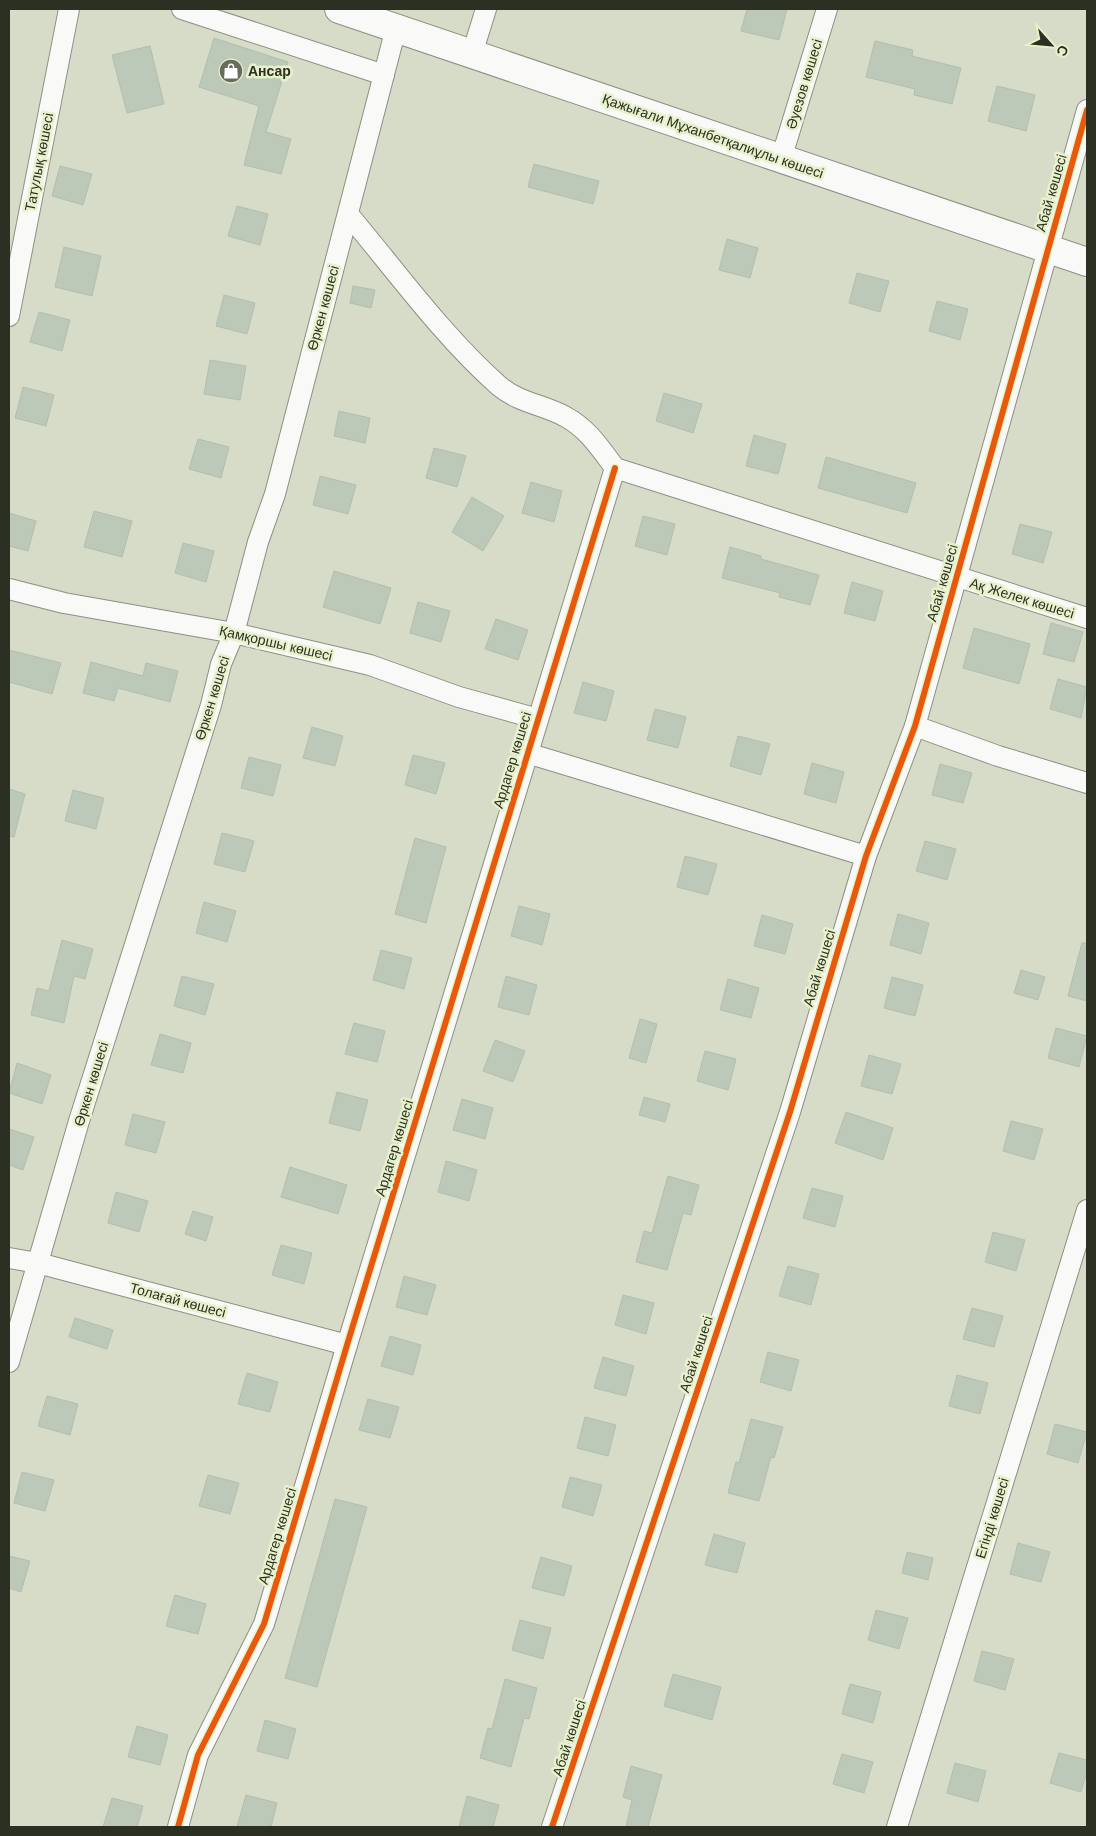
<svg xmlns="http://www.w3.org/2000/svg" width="1096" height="1836" viewBox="0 0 1096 1836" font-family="Helvetica,sans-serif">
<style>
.building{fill:#bcc8b8;stroke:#b4bdaf}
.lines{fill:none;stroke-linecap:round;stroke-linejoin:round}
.street-casing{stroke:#8c9081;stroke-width:22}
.secondary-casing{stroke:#8c9081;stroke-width:30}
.street{stroke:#f9faf7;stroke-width:20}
.secondary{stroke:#f9faf7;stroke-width:28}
.cycleway-casing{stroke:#e7f2cd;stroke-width:9}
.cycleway{stroke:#e8590c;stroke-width:6}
.labels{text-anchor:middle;stroke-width:5;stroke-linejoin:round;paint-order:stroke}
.poi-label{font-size:14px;font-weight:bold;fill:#2c3022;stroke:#e7f2cd;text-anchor:start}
.street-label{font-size:14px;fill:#2c3022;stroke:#e7f2cd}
</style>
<rect width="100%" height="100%" fill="#d6dcc8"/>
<g class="building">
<path d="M747,9H787L779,40L741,31Z"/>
<path d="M214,38L288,62L266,132L291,139L281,174L244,165L259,106L199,87Z"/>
<path d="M875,41L913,50L912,56L961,68L952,104L914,95L915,89L866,77Z"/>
<path d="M150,46L164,104L127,113L112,55Z"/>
<path d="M997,86L1035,95L1026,131L988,121Z"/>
<path d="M534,164L599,181L593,204L528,187Z"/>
<path d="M60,166L92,174L83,205L52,196Z"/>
<path d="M237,206L268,214L260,245L228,236Z"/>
<path d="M727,239L758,248L750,278L719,270Z"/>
<path d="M64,247L101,256L92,296L55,287Z"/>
<path d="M857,273L889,281L880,312L849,303Z"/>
<path d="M353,286L375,290L371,308L350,303Z"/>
<path d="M224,295L255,303L247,334L216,326Z"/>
<path d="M937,301L968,309L960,340L929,331Z"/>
<path d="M39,312L70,320L62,351L30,342Z"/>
<path d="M210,360L246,366L240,400L204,394Z"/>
<path d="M23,387L54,395L46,426L15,418Z"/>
<path d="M664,393L702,404L693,433L656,421Z"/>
<path d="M339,411L370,418L365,443L334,436Z"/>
<path d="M754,435L786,444L778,474L746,466Z"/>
<path d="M198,439L229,447L221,478L189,469Z"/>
<path d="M434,448L466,456L457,487L426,478Z"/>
<path d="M826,457L916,483L907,513L818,488Z"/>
<path d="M320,476L356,485L348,514L313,505Z"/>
<path d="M531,482L562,491L554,522L522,513Z"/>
<path d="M472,497L504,516L483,551L452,532Z"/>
<path d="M94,511L132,521L122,557L84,547Z"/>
<path d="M9,513L36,521L28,551L9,546Z"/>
<path d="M643,516L675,524L667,555L635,546Z"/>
<path d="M1020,524L1052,532L1043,563L1012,554Z"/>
<path d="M183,543L214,551L206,582L175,573Z"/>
<path d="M730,547L761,556V559L819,575L810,605L779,597L780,593L722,578Z"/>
<path d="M334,571L391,588L380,624L323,607Z"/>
<path d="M852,582L883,591L875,621L844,613Z"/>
<path d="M418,602L450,611L441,642L410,633Z"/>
<path d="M496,619L528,630L518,660L485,649Z"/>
<path d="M1051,623L1083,632L1074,662L1043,654Z"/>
<path d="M974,628L1030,644L1019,684L963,668Z"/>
<path d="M9,650L61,663L52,694L9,682Z"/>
<path d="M91,662L143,676L146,663L178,671L170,702L118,688L114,701L83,693Z"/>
<path d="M1058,679L1087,687L1081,718L1050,709Z"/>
<path d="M583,682L614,691L606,721L574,713Z"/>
<path d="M655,709L686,717L678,748L647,740Z"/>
<path d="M312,727L343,736L335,766L303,758Z"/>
<path d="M738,736L770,744L761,775L730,766Z"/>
<path d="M413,755L445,763L436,794L405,785Z"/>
<path d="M249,757L281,765L273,796L241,788Z"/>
<path d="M812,763L844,772L836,803L804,794Z"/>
<path d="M940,764L972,773L963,803L932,795Z"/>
<path d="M9,789L25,794L14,837L9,836Z"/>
<path d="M73,790L104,798L96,829L65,821Z"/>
<path d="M222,833L254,841L245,872L214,864Z"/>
<path d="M415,838L446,847L426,923L395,914Z"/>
<path d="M925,841L956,849L947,880L916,871Z"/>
<path d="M685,856L717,864L708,895L677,887Z"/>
<path d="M204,902L236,911L227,942L196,933Z"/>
<path d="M519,906L550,914L542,945L511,936Z"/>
<path d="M898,914L929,923L921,954L890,945Z"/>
<path d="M762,915L793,924L785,954L754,946Z"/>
<path d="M62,940L93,949L85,979L74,976L64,1023L31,1015L37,988L49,991Z"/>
<path d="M1082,943H1087V1001L1068,996Z"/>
<path d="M381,950L412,958L404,989L373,980Z"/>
<path d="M1021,970L1045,977L1038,1000L1014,993Z"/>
<path d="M182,976L214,984L205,1015L174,1006Z"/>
<path d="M506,976L537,985L529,1015L498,1007Z"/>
<path d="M892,977L923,985L915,1016L884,1008Z"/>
<path d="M728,979L759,988L751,1018L720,1010Z"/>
<path d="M640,1019L657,1024L646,1063L629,1058Z"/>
<path d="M354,1023L385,1031L377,1062L345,1054Z"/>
<path d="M1056,1028L1087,1036L1079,1067L1048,1058Z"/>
<path d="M160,1034L191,1043L183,1073L151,1065Z"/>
<path d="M495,1040L525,1051L513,1082L483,1071Z"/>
<path d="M705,1051L736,1059L728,1090L697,1081Z"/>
<path d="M869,1055L901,1064L892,1094L861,1086Z"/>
<path d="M17,1063L51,1075L42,1104L9,1093Z"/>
<path d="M337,1092L368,1100L360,1131L329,1123Z"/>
<path d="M644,1097L670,1104L665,1122L639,1115Z"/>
<path d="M462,1099L493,1108L485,1139L453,1130Z"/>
<path d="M846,1112L893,1128L883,1160L835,1143Z"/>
<path d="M133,1114L165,1122L156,1153L125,1145Z"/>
<path d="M1011,1121L1043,1129L1034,1160L1003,1151Z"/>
<path d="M9,1129L34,1137L23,1170L9,1165Z"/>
<path d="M446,1161L477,1170L469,1201L438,1192Z"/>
<path d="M290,1167L347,1185L338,1214L281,1197Z"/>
<path d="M668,1176L699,1185L691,1215L683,1213L667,1270L636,1262L644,1231L652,1233Z"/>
<path d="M812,1188L843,1196L835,1227L803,1218Z"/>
<path d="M116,1192L148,1201L139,1232L108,1223Z"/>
<path d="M193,1211L213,1217L206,1241L185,1234Z"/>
<path d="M993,1232L1025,1240L1016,1271L985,1262Z"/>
<path d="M281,1245L312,1253L304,1284L272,1275Z"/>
<path d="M788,1266L819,1274L811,1305L779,1296Z"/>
<path d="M404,1276L436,1285L427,1315L396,1307Z"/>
<path d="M623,1295L654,1303L646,1334L615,1325Z"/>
<path d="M972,1308L1003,1316L994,1347L963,1339Z"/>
<path d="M75,1318L113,1330L107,1349L69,1337Z"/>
<path d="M390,1336L421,1345L413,1375L381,1366Z"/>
<path d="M768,1352L799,1360L791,1391L760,1382Z"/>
<path d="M603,1357L634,1366L626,1396L594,1388Z"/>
<path d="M247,1373L278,1382L270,1412L238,1404Z"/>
<path d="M957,1375L988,1383L980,1414L949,1406Z"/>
<path d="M47,1396L78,1404L70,1435L38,1426Z"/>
<path d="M368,1399L399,1407L390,1438L359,1430Z"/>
<path d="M585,1417L616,1425L608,1456L577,1448Z"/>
<path d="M751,1419L783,1427L774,1458L771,1457L759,1501L728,1493L736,1462L739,1463Z"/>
<path d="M1055,1424L1087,1432L1078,1463L1047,1454Z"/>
<path d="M22,1472L54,1480L45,1511L14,1503Z"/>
<path d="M208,1475L239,1483L230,1514L199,1506Z"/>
<path d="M570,1477L602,1485L593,1516L562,1507Z"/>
<path d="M335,1499L367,1507L317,1687L285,1678Z"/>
<path d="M714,1534L745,1543L737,1573L705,1565Z"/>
<path d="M1018,1543L1050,1552L1041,1582L1010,1574Z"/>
<path d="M907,1552L933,1558L928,1580L902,1573Z"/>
<path d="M9,1556L30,1561L21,1592L9,1588Z"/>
<path d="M541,1557L572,1566L564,1596L532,1588Z"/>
<path d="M175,1595L206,1604L198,1634L166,1626Z"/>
<path d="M876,1610L908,1618L899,1649L868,1640Z"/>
<path d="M520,1620L551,1628L543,1659L512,1650Z"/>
<path d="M982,1651L1014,1659L1005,1690L974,1681Z"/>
<path d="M673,1674L721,1687L712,1720L664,1706Z"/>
<path d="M505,1679L537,1688L529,1719L524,1718L511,1767L480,1758L488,1728L492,1729Z"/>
<path d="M850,1684L881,1692L873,1723L842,1714Z"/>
<path d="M265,1720L296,1729L288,1759L257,1751Z"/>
<path d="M137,1726L168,1735L160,1765L128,1757Z"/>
<path d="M1059,1753L1087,1760V1771L1081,1792L1050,1783Z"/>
<path d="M842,1754L873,1762L864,1793L833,1784Z"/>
<path d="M955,1763L986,1771L978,1802L947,1793Z"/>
<path d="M631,1766L662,1775L648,1827H626L632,1800L623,1797Z"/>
<path d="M246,1795L277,1803L271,1827H237Z"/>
<path d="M467,1796L499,1805L493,1827H459Z"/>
<path d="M112,1798L143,1806L137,1827H103Z"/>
</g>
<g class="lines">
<g class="street-casing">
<g id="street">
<path d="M182,9L384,75"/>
<path d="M472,54L486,9"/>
<path d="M781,159L827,9"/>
<path d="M348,214C396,271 442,335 498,385C520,404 543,404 566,417C588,429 600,448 615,468L1087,618"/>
<path d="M9,316L69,9"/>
<path d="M9,589L64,603L234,633L370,665L459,697L538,719"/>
<path d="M915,726L998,756L1087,783"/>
<path d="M527,753L866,856"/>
<path d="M9,1258L38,1263L347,1345"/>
<path d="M9,1362L79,1121L211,705L221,664L234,633L258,542L275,494L396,28"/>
<path d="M178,1827L198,1755L264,1624L347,1345L615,468"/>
<path d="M552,1827L790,1112L866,856L915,726L1087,110"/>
<path d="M897,1827L1087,1210"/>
</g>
</g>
<g class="secondary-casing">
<path id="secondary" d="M339,9L1087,262"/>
</g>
<use href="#street" class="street"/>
<use href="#secondary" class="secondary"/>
<g class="cycleway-casing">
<g id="cycleway">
<path d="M178,1827L198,1755L264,1624L347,1345L615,468"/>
<path d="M552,1827L790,1112L866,856L915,726L1087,110"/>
</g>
</g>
<use href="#cycleway" class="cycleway"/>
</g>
<defs>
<g id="shop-disc" transform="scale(1.25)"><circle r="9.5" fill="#686c5c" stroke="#e7f2cd"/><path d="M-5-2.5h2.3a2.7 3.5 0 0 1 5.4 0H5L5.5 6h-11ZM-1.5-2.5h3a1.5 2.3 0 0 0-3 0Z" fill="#fff"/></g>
</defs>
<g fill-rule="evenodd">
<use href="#shop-disc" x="231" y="71"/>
</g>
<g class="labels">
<g class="poi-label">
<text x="248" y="76">Ансар</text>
</g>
<g class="street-label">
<text transform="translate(804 84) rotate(-73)" y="5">Әуезов көшесі</text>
<text transform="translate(713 136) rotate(19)" y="5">Қажығали Мұханбетқалиұлы көшесі</text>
<text transform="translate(39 162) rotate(-79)" y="5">Татулық көшесі</text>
<text transform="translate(1051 193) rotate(-74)" y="5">Абай көшесі</text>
<text transform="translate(323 308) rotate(-75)" y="5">Өркен көшесі</text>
<text transform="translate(942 583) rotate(-74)" y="5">Абай көшесі</text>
<text transform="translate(1022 598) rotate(17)" y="5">Ақ Желек көшесі</text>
<text transform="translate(276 643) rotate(13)" y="5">Қамқоршы көшесі</text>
<text transform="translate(212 698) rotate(-73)" y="5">Өркен көшесі</text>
<text transform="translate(512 760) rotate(-73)" y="5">Ардагер көшесі</text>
<text transform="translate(819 968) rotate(-73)" y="5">Абай көшесі</text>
<text transform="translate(91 1084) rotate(-73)" y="5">Өркен көшесі</text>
<text transform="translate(394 1148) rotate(-73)" y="5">Ардагер көшесі</text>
<text transform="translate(178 1300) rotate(15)" y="5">Толағай көшесі</text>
<text transform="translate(696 1354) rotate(-72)" y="5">Абай көшесі</text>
<text transform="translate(992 1518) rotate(-73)" y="5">Егінді көшесі</text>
<text transform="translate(277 1536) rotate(-73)" y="5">Ардагер көшесі</text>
<text transform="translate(569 1738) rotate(-72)" y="5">Абай көшесі</text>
</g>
</g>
<rect width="1096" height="1836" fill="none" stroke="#2c3022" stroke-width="20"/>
<g transform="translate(1051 45) rotate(117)" stroke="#e7f2cd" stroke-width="4" paint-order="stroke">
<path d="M0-4L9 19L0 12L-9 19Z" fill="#2c3022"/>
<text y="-8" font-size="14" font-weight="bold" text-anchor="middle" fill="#2c3022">С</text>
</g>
</svg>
